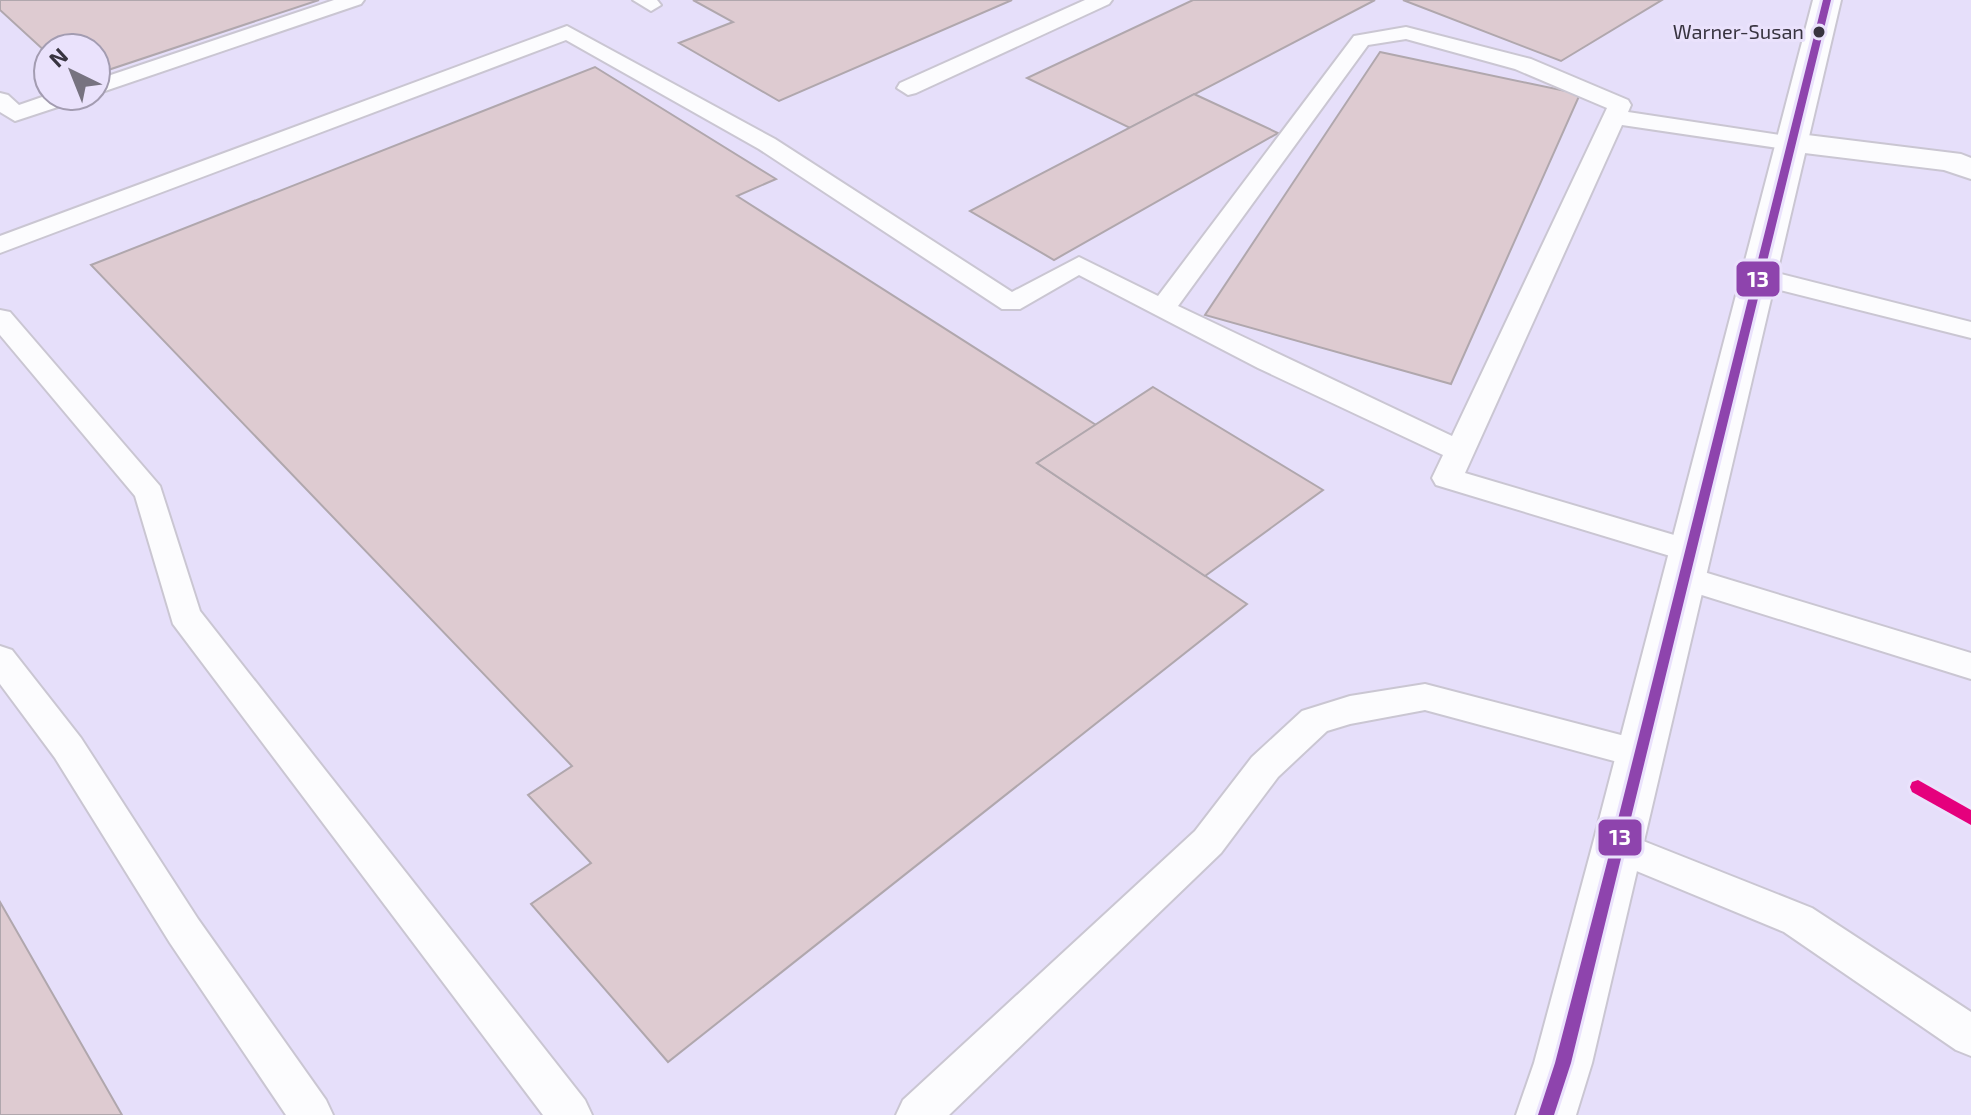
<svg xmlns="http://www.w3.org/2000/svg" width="1971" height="1115" viewBox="0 0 1971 1115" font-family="'Exo 2',sans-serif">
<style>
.built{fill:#e6dffa;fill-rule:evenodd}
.building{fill:#decbd1;stroke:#b0a7ad;stroke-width:2}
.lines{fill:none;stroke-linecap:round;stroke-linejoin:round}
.service-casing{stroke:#cac6d2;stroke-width:4}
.tertiary-casing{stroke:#cac6d2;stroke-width:4}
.primary-casing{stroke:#cac6d2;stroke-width:4}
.service{fill:#fcfcfe;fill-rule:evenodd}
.tertiary{fill:#fcfcfe;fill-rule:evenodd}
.primary{fill:#fcfcfe;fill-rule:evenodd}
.bus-1-casing{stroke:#eae2fc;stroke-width:6}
.bus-1{fill:#8e44ad;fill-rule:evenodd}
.rail-1-casing{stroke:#eae2fc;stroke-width:6}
.rail-1{fill:#e5007d;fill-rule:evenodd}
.bus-dot{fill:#383440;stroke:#eae2fc;stroke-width:3}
.labels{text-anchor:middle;stroke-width:6;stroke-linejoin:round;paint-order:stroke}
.far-bus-label{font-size:20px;fill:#383440;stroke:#eae2fc;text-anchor:end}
.line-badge{stroke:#eae2fc;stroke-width:3}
.badge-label{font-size:22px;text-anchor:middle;font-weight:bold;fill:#fff}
</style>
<rect width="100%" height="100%" fill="#ece8f6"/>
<path class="built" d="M0,0H1971V1115H0ZM48,48H96V96H48Z"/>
<g class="building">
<path d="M0,0H319L96,74V48H48V54L0,10Z"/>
<path d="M693,0H1012L779,101L679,43L733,22Z"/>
<path d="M1193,0H1375L1130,128L1027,78Z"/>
<path d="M1403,0H1662L1561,61Z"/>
<path d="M1380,52L1580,94L1451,384L1205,315Z"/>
<path d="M595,67L776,179L737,196L1096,425L1037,463L1247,604L668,1062L531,904L591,863L528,795L572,766L91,265Z"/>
<path d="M1194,94L1278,133L1054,260L970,211Z"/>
<path d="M1153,387L1323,490L1205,576L1037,463Z"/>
<path d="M0,902L122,1115H0Z"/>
</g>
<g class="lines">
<g class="service-casing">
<g id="service">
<path d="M334,0H364L361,4L96,94V80Z"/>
<path d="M633,0H657L661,5L651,11Z"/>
<path d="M1085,0H1112L1109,4L916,93L908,95L897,88L900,83Z"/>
<path d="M567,26L775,139L1012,292L1079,257L1158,296L1354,36L1406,27L1531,59L1628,100L1631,105L1628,112L1799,138L1803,143L1799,148L1791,150L1622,125L1465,473L1701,543L1706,551L1701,559L1690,562L1436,485L1432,478L1443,455L1258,368L1079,275L1020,309H1002L759,149L566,40L0,253V236ZM1406,39L1515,69L1607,108L1452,436L1178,306L1368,45Z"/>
<path d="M0,93L8,95L19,105L48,95L79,96L76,101L15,121L0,112Z"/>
<path d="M1757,268L1971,322V338L1748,282L1744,276L1748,270Z"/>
<path d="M0,310L10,312L160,486L200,611L585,1100L592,1115H543L173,624L135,496L0,335Z"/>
<path d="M1684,566L1971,653V679L1673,586L1668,578L1673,570Z"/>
<path d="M0,646L12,650L81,738L198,919L326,1100L333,1115H286L170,943L55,758L0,684Z"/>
<path d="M1425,684L1640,740L1653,744L1658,754L1653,764L1640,768L1425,710L1350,724L1327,731L1278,777L1221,853L949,1115H896L903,1100L1195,831L1252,757L1302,711L1350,696Z"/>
<path d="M1618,831L1812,908L1971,1012V1056L1956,1050L1784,932L1605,858L1599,847L1605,836Z"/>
</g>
</g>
<g class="tertiary-casing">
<path id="tertiary" d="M1791,133L1961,154L1971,158V179L1944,170L1780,150L1775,143L1780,136Z"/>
</g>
<g class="primary-casing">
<path id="primary" d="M1813,0H1841L1592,1063L1576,1115H1516L1534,1063L1592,847Z"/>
</g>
<use href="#service" class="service"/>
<use href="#tertiary" class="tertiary"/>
<use href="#primary" class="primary"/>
<g class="bus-1-casing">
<path id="bus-1" d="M1823,0H1831L1571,1063L1554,1115H1538L1555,1063L1611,847Z"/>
</g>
<use href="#bus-1" class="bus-1"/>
<g class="rail-1-casing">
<path id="rail-1" d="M1918,780L1971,810V825L1912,792L1910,787L1912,782Z"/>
</g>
<use href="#rail-1" class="rail-1"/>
</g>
<circle class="bus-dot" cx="1819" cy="32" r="7"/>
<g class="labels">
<g class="far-bus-label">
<text x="1804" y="39">Warner-Susan</text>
</g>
</g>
<g class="line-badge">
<rect x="1735" y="260" width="46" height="38" rx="8" fill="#8e44ad"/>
<rect x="1597" y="818" width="46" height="39" rx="8" fill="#8e44ad"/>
</g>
<g class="badge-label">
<text x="1758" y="287">13</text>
<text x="1620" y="845">13</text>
</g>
<g transform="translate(72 72) rotate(317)"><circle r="38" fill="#eae2fc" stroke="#a39cb1" stroke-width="2"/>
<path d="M0-6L14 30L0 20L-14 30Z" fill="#777380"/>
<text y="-12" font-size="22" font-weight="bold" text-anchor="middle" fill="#383440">N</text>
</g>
</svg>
